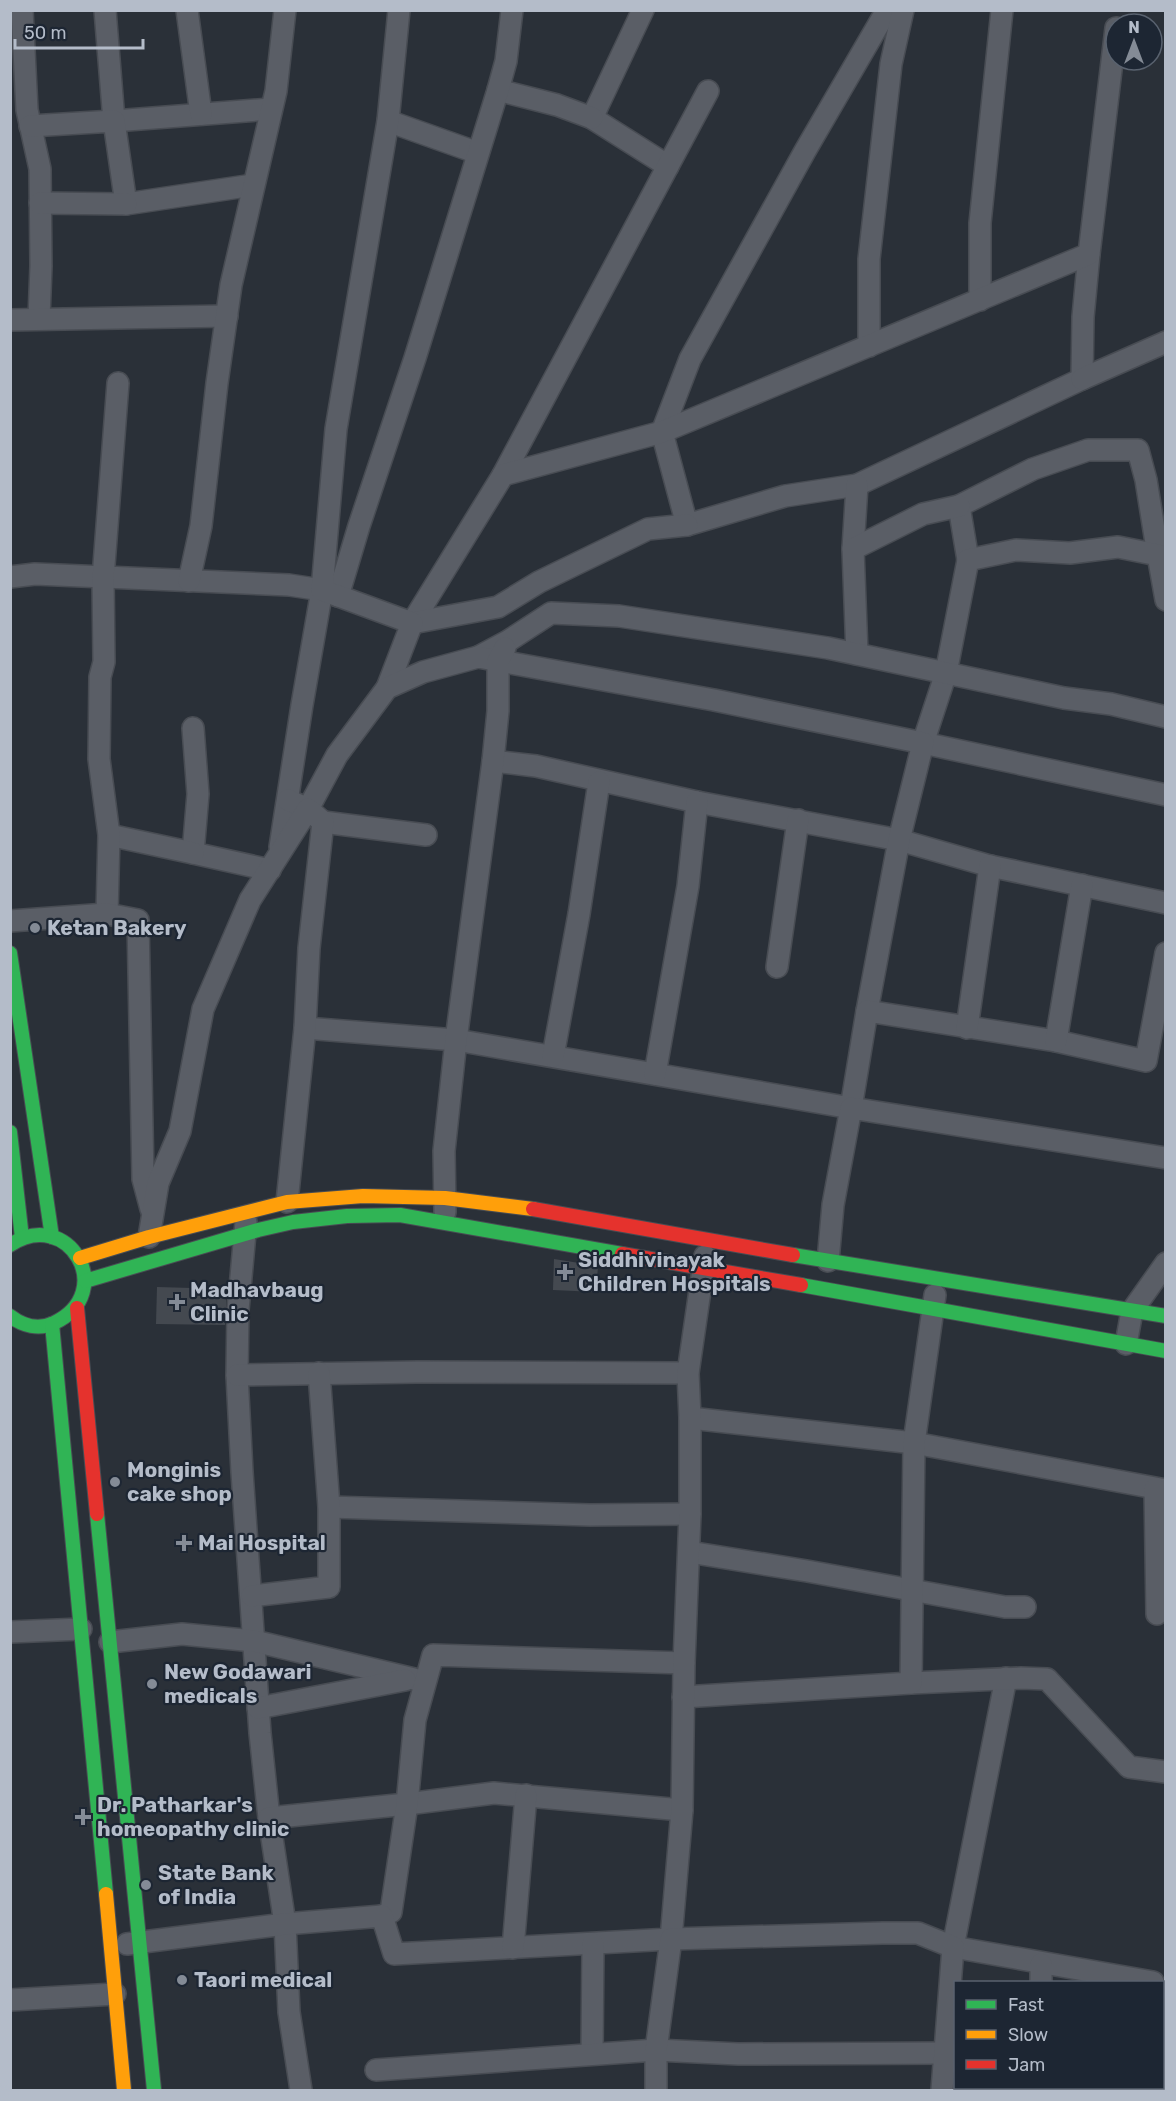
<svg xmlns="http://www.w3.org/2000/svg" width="1176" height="2101" viewBox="0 0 1176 2101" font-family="Rubik,sans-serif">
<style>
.building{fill:#444950}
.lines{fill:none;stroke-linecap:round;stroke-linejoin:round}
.street-casing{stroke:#484c53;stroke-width:24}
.fast-casing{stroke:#484c53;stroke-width:16}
.slow-casing{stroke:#484c53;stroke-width:16}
.jam-casing{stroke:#484c53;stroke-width:16}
.street{stroke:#5a5e66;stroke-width:21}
.fast{stroke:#30b455;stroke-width:14}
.slow{stroke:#ff9f0a;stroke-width:14}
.jam{stroke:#e5322d;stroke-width:14}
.poi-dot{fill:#848b96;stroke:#1d2633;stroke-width:2}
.labels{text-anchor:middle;stroke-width:4.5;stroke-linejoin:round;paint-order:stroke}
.poi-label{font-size:21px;font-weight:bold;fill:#b4bcc9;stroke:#1d2633;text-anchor:start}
</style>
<rect width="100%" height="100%" fill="#2a3038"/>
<g class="building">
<path d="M554,1259L598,1266L596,1292L553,1290Z"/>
<path d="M157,1287L227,1289L225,1325L156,1324Z"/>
</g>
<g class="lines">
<g class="street-casing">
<g id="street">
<path d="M22,10L27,110L40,169L41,266L39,318"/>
<path d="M105,10L114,121L271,109"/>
<path d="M187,10L201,114"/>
<path d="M643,10L592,118L668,166"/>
<path d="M887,10L805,151L690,359L662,432L687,525L785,496L857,485L1082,379L1083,317L1089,254"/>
<path d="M498,90L557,105L592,118"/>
<path d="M388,121L478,153"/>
<path d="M30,126L114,121L126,204L253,185"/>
<path d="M40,203L126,204"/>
<path d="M980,300V223L1002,10"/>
<path d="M10,320L227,316"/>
<path d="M869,346V259L891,64L903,10"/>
<path d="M1082,379L1166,342"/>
<path d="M503,475L708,91"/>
<path d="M853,549L857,485"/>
<path d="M968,560L959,506L1033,469L1088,450H1138L1146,480L1158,555L1166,556"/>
<path d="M10,577L35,574L289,585L322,590L302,705L280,847"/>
<path d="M189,581L201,526L217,383L231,285L276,91L285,10"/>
<path d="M338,596L359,526L415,358L498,90L506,61L512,10"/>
<path d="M1166,600L1158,555L1118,547L1070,553L1016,550L968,560L946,673L923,743L1166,795"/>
<path d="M412,623L503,475L662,432L1089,254L1116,28"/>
<path d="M412,623L498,607L539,582L648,529L687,525"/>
<path d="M857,654L853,549L923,514L959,506"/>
<path d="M478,657L508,641L551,613L619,616L828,648L1064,698L1111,704L1166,717"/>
<path d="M387,688L412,623L322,590L336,429L388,121L399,10"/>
<path d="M193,728L198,794L193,853L270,870"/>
<path d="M493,761L536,766L697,802L899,840L990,866L1166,903"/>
<path d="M288,800L308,809L337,755L387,688L423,672L478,657L714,700L923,743L899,840L867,1011"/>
<path d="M323,822L426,835"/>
<path d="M109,835L193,853"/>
<path d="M107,914L109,835L99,759L100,677L104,662L103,578L118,383"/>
<path d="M10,921L107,914L138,920L143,1179L151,1209"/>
<path d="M777,967L798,820"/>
<path d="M305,1028L456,1040L851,1108L867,1011L1056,1041L1146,1061L1166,953"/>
<path d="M967,1028L990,866"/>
<path d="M1056,1041L1082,885"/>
<path d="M553,1056L579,914L599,782"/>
<path d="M655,1074L688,886L697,802"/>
<path d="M445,1212L444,1151L456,1040L493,761L498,711V661L505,648"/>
<path d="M246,1222L238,1310L237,1375L242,1472L260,1733L269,1818L285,1924L289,2012L301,2090"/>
<path d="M149,1237L158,1183L180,1131L203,1009L250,900L308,809L323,822L309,948L305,1028L287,1202"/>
<path d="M828,1261L833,1205L851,1108L1166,1158"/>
<path d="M1126,1344L1132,1311L1166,1263"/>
<path d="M237,1375L417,1372L688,1373"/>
<path d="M690,1418L914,1443L1166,1490"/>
<path d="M1155,1489L1157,1614"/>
<path d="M329,1507L590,1515L690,1514"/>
<path d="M689,1552L807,1571L1005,1607H1025"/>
<path d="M252,1596L329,1587V1507L319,1373"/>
<path d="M10,1632L81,1629"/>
<path d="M110,1642L182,1634L254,1641L414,1679"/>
<path d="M1006,1678L953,1947L1153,1982"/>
<path d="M911,1683L1021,1678L1047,1679L1129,1767L1166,1772"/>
<path d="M683,1697L911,1683L914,1443L935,1295"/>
<path d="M258,1708L405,1680"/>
<path d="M269,1818L407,1804L494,1793L682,1810"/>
<path d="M382,1916L391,1912L407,1804L415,1720L433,1655L684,1663"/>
<path d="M127,1944L285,1924L382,1916L394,1954L671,1939L682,1810L684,1663L690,1514V1418L688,1373L705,1256"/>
<path d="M513,1948L526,1795"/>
<path d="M1041,1982V1964"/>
<path d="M10,2000L115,1994"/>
<path d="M592,2054L593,1944"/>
<path d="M376,2070L656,2050L738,2054L946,2053"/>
<path d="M656,2090V2050L671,1939L883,1933H918L953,1947L942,2090"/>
<path d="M1039,2090V2088"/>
<path d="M1150,2090V2088"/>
</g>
</g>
<g class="fast-casing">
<g id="fast">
<path d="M10,953L52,1237"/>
<path d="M10,1132L22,1238"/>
<path d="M10,1245C68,1206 119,1292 54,1323C39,1330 23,1326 10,1316"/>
<path d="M793,1255L1166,1316"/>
<path d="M85,1281L258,1230L293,1222L347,1216L400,1215L622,1254"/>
<path d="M801,1285L1166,1351"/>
<path d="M52,1324L106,1894"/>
<path d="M97,1514L154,2090"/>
</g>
</g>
<g class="slow-casing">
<g id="slow">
<path d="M80,1258L149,1237L287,1202L363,1196L445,1198L533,1209"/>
<path d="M106,1894L124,2090"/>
</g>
</g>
<g class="jam-casing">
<g id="jam">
<path d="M533,1209L793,1255"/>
<path d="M622,1254L801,1285"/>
<path d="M77,1308L97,1514"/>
</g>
</g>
<use href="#street" class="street"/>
<use href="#fast" class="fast"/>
<use href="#slow" class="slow"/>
<use href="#jam" class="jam"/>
</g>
<g class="poi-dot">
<circle cx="35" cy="928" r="6"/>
<path d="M562 1263h6v6h6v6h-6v6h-6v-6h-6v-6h6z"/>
<path d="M174 1293h6v6h6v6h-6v6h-6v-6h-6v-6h6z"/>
<circle cx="115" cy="1482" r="6"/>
<path d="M181 1534h6v6h6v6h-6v6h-6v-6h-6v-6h6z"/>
<circle cx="152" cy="1684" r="6"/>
<path d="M80 1808h6v6h6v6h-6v6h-6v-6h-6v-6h6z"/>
<circle cx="146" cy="1885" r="6"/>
<circle cx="182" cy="1980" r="6"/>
</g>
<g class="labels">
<g class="poi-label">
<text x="47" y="935">Ketan Bakery</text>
<text x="578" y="1267">Siddhivinayak<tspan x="578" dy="24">Children Hospitals</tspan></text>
<text x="190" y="1297">Madhavbaug<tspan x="190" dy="24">Clinic</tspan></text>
<text x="127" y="1477">Monginis<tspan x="127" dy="24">cake shop</tspan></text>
<text x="198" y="1550">Mai Hospital</text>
<text x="164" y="1679">New Godawari<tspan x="164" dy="24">medicals</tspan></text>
<text x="97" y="1812">Dr. Patharkar's<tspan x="97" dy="24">homeopathy clinic</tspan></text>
<text x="158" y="1880">State Bank<tspan x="158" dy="24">of India</tspan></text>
<text x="194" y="1987">Taori medical</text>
</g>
</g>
<rect width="1176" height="2101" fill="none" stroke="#b4bcc9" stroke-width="24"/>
<rect x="954" y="1981" width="210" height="108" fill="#1d2633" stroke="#59626f" stroke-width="1.5"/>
<rect x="966" y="2000" width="30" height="9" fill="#30b455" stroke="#59626f" stroke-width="1.5"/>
<text x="1008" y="2011" font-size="18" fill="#b4bcc9">Fast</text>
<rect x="966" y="2030" width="30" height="9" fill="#ff9f0a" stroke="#59626f" stroke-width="1.5"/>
<text x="1008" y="2041" font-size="18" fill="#b4bcc9">Slow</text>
<rect x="966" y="2060" width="30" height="9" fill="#e5322d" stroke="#59626f" stroke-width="1.5"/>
<text x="1008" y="2071" font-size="18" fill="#b4bcc9">Jam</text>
<g transform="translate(1134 42)"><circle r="28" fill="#1d2633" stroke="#59626f" stroke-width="1.5"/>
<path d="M0-4.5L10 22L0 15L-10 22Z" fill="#848b96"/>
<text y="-9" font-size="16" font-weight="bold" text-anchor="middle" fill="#b4bcc9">N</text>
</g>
<path d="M15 39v9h128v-9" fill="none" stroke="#b4bcc9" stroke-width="3"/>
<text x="24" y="39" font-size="18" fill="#b4bcc9" stroke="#1d2633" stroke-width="4.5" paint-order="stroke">50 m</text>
</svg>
